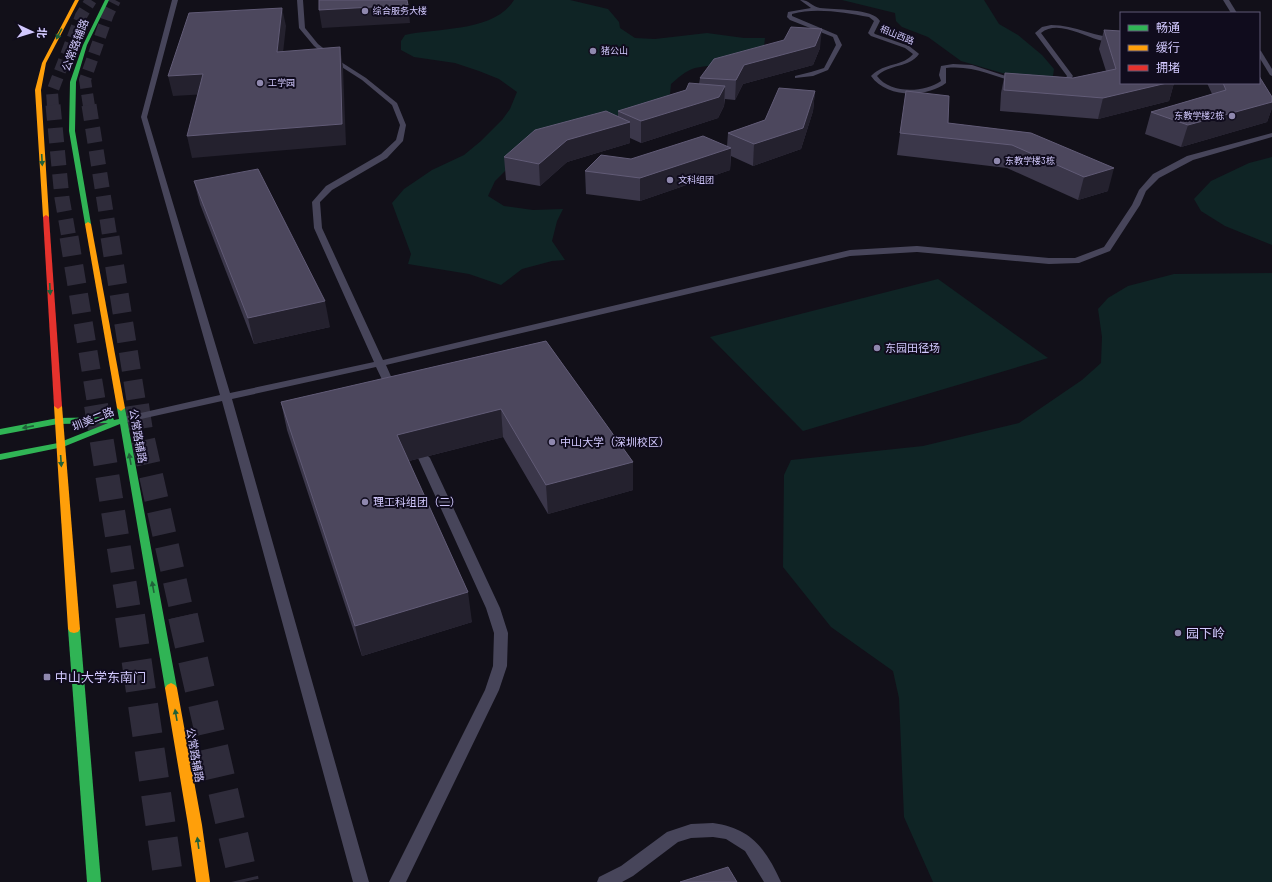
<svg xmlns="http://www.w3.org/2000/svg" width="1272" height="882" viewBox="0 0 1272 882" font-family="Barlow,'Noto Sans SC',sans-serif">
<style>
.green{fill:#0f2425}
.lines{fill:none;stroke-linecap:round;stroke-linejoin:round}
.highway-tunnel-far4{stroke:#2f2c3b;stroke-width:12;stroke-dasharray:12 6;stroke-linecap:butt}
.highway-tunnel-far3{stroke:#2f2c3b;stroke-width:15;stroke-dasharray:15 8;stroke-linecap:butt}
.highway-tunnel-far2{stroke:#2f2c3b;stroke-width:19;stroke-dasharray:19 10;stroke-linecap:butt}
.highway-tunnel-far1{stroke:#2f2c3b;stroke-width:24;stroke-dasharray:24 12;stroke-linecap:butt}
.highway-tunnel{stroke:#2f2c3b;stroke-width:30;stroke-dasharray:30 15;stroke-linecap:butt}
.lane{fill:#47455a;fill-rule:evenodd}
.fast{fill:#30b455;fill-rule:evenodd}
.slow{fill:#ff9f0a;fill-rule:evenodd}
.jam{fill:#e5322d;fill-rule:evenodd}
.wall{fill:#3b374a}
.shaded-wall{fill:#24212e}
.building{fill:#4c475d;stroke:#615b76}
.oneway{fill:#206039}
.poi-dot{fill:#8f88ae;stroke:#100c1d;stroke-width:1.5}
.labels{text-anchor:middle;stroke-width:4;stroke-linejoin:round;paint-order:stroke}
.far-poi-label{font-size:9px;fill:#d2c9fe;stroke:#100c1d;text-anchor:start}
.far-street-label{font-size:9px;fill:#d2c9fe;stroke:#100c1d}
.street-label{font-size:11px;fill:#d2c9fe;stroke:#100c1d}
.poi-label{font-size:11px;fill:#d2c9fe;stroke:#100c1d;text-anchor:start}
.near-poi-label{font-size:13px;fill:#d2c9fe;stroke:#100c1d;text-anchor:start}
</style>
<rect width="100%" height="100%" fill="#121019"/>
<g class="green">
<path d="M514,0H570L608,9L619,22L620,28L635,38L655,39L707,33L744,38H765L763,55C742,67 717,63 695,68C685,71 678,78 671,84L670,94L665,99L512,164L495,181L488,196L504,206L533,210L563,209L557,221L552,241L565,260L552,261L522,269L501,285L469,274L408,264L411,254L392,203L404,189L432,170L464,155L481,141L502,120L510,109L517,92L499,79L479,71L455,63L414,57L401,50V41L405,35C437,28 495,32 514,0Z"/>
<path d="M842,0H984L999,24L1018,35L1042,55L1054,69L1053,76L1033,78L1002,73L961,61L928,37L902,27L896,21L895,13Z"/>
<path d="M1272,157V245L1225,226L1201,211L1194,199L1211,181L1249,163Z"/>
<path d="M1272,273V882H933L904,817L899,698L893,671L831,627L783,567L784,475L791,460L923,446L1019,423L1082,380L1101,363L1102,337L1098,309L1108,298L1128,286L1174,274Z"/>
<path d="M938,279L1048,358L803,431L710,337Z"/>
</g>
<g class="lines">
<g class="highway-tunnel-far4">
<path d="M53,106L52,92L81,16L91,0"/>
<path d="M89,106L85,80L108,14L115,0"/>
</g>
<g class="highway-tunnel-far3">
<path d="M53,105L62,198L69,238"/>
<path d="M89,105L110,238"/>
</g>
<g class="highway-tunnel-far2">
<path d="M69,237L97,406"/>
<path d="M110,237L137,406"/>
</g>
<g class="highway-tunnel-far1">
<path d="M96,405L130,617"/>
<path d="M137,405L141,431L183,617"/>
</g>
<g class="highway-tunnel">
<path d="M130,616L169,882"/>
<path d="M183,616L244,882"/>
</g>
<g class="lane">
<path d="M172,0H178L147,117L230,393L374,362L314,228L312,202L326,186L381,154L396,140L400,125L392,105L362,80L337,64L314,46L299,28L297,0H303L305,28L318,44L341,62L366,78L397,103L406,125L403,141L387,158L332,190L320,202L322,228L383,360L850,250L917,246L1049,258H1075L1104,247L1132,205L1139,190L1153,174L1187,156L1272,133V137L1193,160L1159,178L1146,191L1140,205L1110,251L1079,263L1049,264L917,252L850,256L386,365L397,390L392,393L387,390L376,367L232,399L369,882H353L222,401L123,423L118,420L123,417L220,395L141,117Z"/>
<path d="M800,0C810,0 812,7 820,8C834,10 873,8 880,21L874,33L875,34L909,46L918,53L919,54C909,68 889,64 877,76C890,94 924,93 941,81L939,75L941,66L953,64L972,65L1021,81L1018,83C994,76 972,65 946,68V83C926,98 886,98 871,76L872,75C884,63 904,66 913,54L905,48L871,36L868,33L874,21L869,17C845,13 817,7 792,14V16L837,35L842,45L828,70L813,76L795,78V76L811,72L824,68L836,45L833,37L790,20L787,17L788,12L811,8Z"/>
<path d="M1223,0H1229L1237,13H1231Z"/>
<path d="M1051,25C1075,25 1096,38 1121,38V42C1114,42 1106,42 1099,40C1081,35 1057,20 1041,33L1073,76L1068,83L1055,85V83L1064,81L1067,76L1035,33L1042,27Z"/>
<path d="M1259,50L1261,51L1272,69V76L1270,75L1259,57Z"/>
<path d="M424,455L428,456L430,458L500,608L508,633L507,666L499,690L406,882H389L485,690L493,666L494,633L486,608L418,458L420,456Z"/>
<path d="M713,823C751,828 766,849 781,882H764L745,851L726,839L713,837L691,838L678,842L633,876L622,882H597L599,877L621,866L667,832L691,824Z"/>
</g>
<g class="fast">
<path d="M105,0H109L87,45L76,82L75,131L91,224L88,226L85,224L69,131L70,82L83,45Z"/>
<path d="M121,405L125,408L177,688L175,691L171,693L167,691L165,688L120,424L63,447L0,460V454L58,443L108,423L58,424L0,435V429L58,418L110,417L113,418L114,420L119,419L117,408Z"/>
<path d="M74,625L78,626L80,629L101,882H87L68,629L70,626Z"/>
</g>
<g class="slow">
<path d="M75,0H79L46,63L41,90L49,217L46,219L43,217L35,90L42,63Z"/>
<path d="M88,222L91,224L125,408L121,411L117,408L85,224Z"/>
<path d="M58,403L62,406L80,629L78,632L74,633L70,632L68,629L54,406Z"/>
<path d="M171,683L175,685L177,688L202,825L210,882H196L188,825L165,688L167,685Z"/>
</g>
<path class="jam" d="M46,215L49,217L62,406L58,409L54,406L43,217Z"/>
</g>
<g class="wall">
<path d="M1104,30L1121,83H1174L1169,101L1098,119L1000,111L1001,93L1005,73L1073,78L1106,71L1099,49Z"/>
<path d="M820,48L813,65L743,84L735,100L725,99L724,106L718,118L641,143L630,138V143L567,162L540,186L506,180L504,157L618,116V111L686,90L699,84L700,78Z"/>
<path d="M1207,83H1259L1272,97V108L1267,122L1181,147L1145,134L1151,112L1212,94Z"/>
<path d="M815,91L813,111L801,149L753,166L731,156L730,170L640,201L586,194L585,171L631,159L727,146L728,133L765,120Z"/>
<path d="M906,91L948,123L1031,133L1108,191L1078,200L1007,168L897,155Z"/>
<path d="M194,181L330,327L254,344L200,204Z"/>
<path d="M546,341L633,462V490L548,514L503,437L409,461L472,622L362,656L287,430L281,402Z"/>
</g>
<g class="shaded-wall">
<path d="M408,5L410,23L322,28L319,10Z"/>
<path d="M282,8L286,26L281,71L277,52Z"/>
<path d="M822,29L820,48L813,65L743,84L735,100L736,80L744,65Z"/>
<path d="M340,47L343,67L346,145L192,158L187,136Z"/>
<path d="M203,74L208,94L173,96L168,76Z"/>
<path d="M1167,83H1174L1169,101L1098,119L1103,98Z"/>
<path d="M725,86L724,106L718,118L641,143V121Z"/>
<path d="M815,91L813,111L801,149L753,166L754,144Z"/>
<path d="M1272,102V108L1267,122L1181,147L1188,125Z"/>
<path d="M630,122V143L567,162L540,186L539,164L567,140Z"/>
<path d="M731,148L730,170L640,201V178Z"/>
<path d="M1114,168L1108,191L1078,200L1084,177Z"/>
<path d="M325,301L330,327L254,344L248,318Z"/>
<path d="M501,409L503,437L401,463L397,435Z"/>
<path d="M633,462V490L548,514L546,485Z"/>
<path d="M468,592L472,622L362,656L355,626Z"/>
</g>
<g class="building">
<path d="M319,0H407L408,5L319,10Z"/>
<path d="M282,8L277,52L340,47L342,124L187,136L203,74L168,76L189,13Z"/>
<path d="M791,27L822,29L815,46L744,65L736,80L700,78L714,59L784,40Z"/>
<path d="M1104,30L1121,31V83H1167L1103,98L1004,90L1005,73L1073,78L1116,69Z"/>
<path d="M1259,76L1272,97V102L1188,125L1151,112L1226,90L1223,83H1259Z"/>
<path d="M689,83L725,86L719,97L641,121L618,111L686,90Z"/>
<path d="M779,88L815,91L803,128L754,144L728,133L765,120Z"/>
<path d="M906,91L949,96L948,123L1031,133L1114,168L1084,177L1012,145L900,133Z"/>
<path d="M606,111L630,122L567,140L539,164L504,157L535,130Z"/>
<path d="M703,136L731,148L640,178L585,171L601,155L631,159Z"/>
<path d="M258,169L325,301L248,318L194,181Z"/>
<path d="M546,341L633,462L546,485L501,409L397,435L468,592L355,626L281,402Z"/>
<path d="M728,867L737,882H680Z"/>
</g>
<defs><path id="oneway-solid" d="M-6-.8H1V-3.2L6.5 0L1 3.2V.8H-6Z"/></defs>
<g class="oneway">
<use href="#oneway-solid" transform="translate(59 34) rotate(118)"/>
<use href="#oneway-solid" transform="translate(42 160) rotate(87)"/>
<use href="#oneway-solid" transform="translate(50 289) rotate(87)"/>
<use href="#oneway-solid" transform="translate(28 427) rotate(169)"/>
<use href="#oneway-solid" transform="translate(130 459) rotate(-100)"/>
<use href="#oneway-solid" transform="translate(61 461) rotate(86)"/>
<use href="#oneway-solid" transform="translate(153 587) rotate(-100)"/>
<use href="#oneway-solid" transform="translate(176 715) rotate(-100)"/>
<use href="#oneway-solid" transform="translate(198 843) rotate(-98)"/>
</g>
<g class="poi-dot">
<circle cx="365" cy="11" r="4"/>
<circle cx="593" cy="51" r="4"/>
<circle cx="260" cy="83" r="4"/>
<circle cx="1232" cy="116" r="4"/>
<circle cx="997" cy="161" r="4"/>
<circle cx="670" cy="180" r="4"/>
<circle cx="877" cy="348" r="4"/>
<circle cx="552" cy="442" r="4"/>
<circle cx="365" cy="502" r="4"/>
<circle cx="1178" cy="633" r="4"/>
<rect x="43" y="673" width="8" height="8" rx="2"/>
</g>
<g class="labels">
<g class="far-poi-label">
<text x="373" y="14">综合服务大楼</text>
<text x="601" y="54">猪公山</text>
<text x="268" y="86">工学园</text>
<text x="1224" y="119" text-anchor="end">东教学楼2栋</text>
<text x="1005" y="164">东教学楼3栋</text>
<text x="678" y="183">文科组团</text>
</g>
<g class="far-street-label">
<text transform="translate(897 35) rotate(22)" y="3">相山西路</text>
</g>
<g class="street-label">
<text transform="translate(75 45) rotate(-69)" y="4">公常路辅路</text>
<text transform="translate(93 419) rotate(-22)" y="4">圳美二路</text>
<text transform="translate(138 436) rotate(80)" y="4">公常路辅路</text>
<text transform="translate(195 755) rotate(80)" y="4">公常路辅路</text>
</g>
<g class="poi-label">
<text x="885" y="352">东园田径场</text>
<text x="560" y="446">中山大学（深圳校区）</text>
<text x="373" y="506">理工科组团（二）</text>
</g>
<g class="near-poi-label">
<text x="1186" y="638">园下岭</text>
<text x="55" y="682">中山大学东南门</text>
</g>
</g>
<rect x="1120" y="12" width="140" height="72" fill="#100c1d" stroke="#5e5877"/>
<rect x="1128" y="25" width="20" height="6" fill="#30b455" stroke="#5e5877"/>
<text x="1156" y="32" font-size="12" fill="#d2c9fe">畅通</text>
<rect x="1128" y="45" width="20" height="6" fill="#ff9f0a" stroke="#5e5877"/>
<text x="1156" y="52" font-size="12" fill="#d2c9fe">缓行</text>
<rect x="1128" y="65" width="20" height="6" fill="#e5322d" stroke="#5e5877"/>
<text x="1156" y="72" font-size="12" fill="#d2c9fe">拥堵</text>
<g transform="translate(32 32) rotate(94)" stroke="#100c1d" stroke-width="3" paint-order="stroke">
<path d="M0-3L7 15L0 10L-7 15Z" fill="#d2c9fe"/>
<text y="-6" font-size="11" font-weight="bold" text-anchor="middle" fill="#d2c9fe">北</text>
</g>
</svg>
